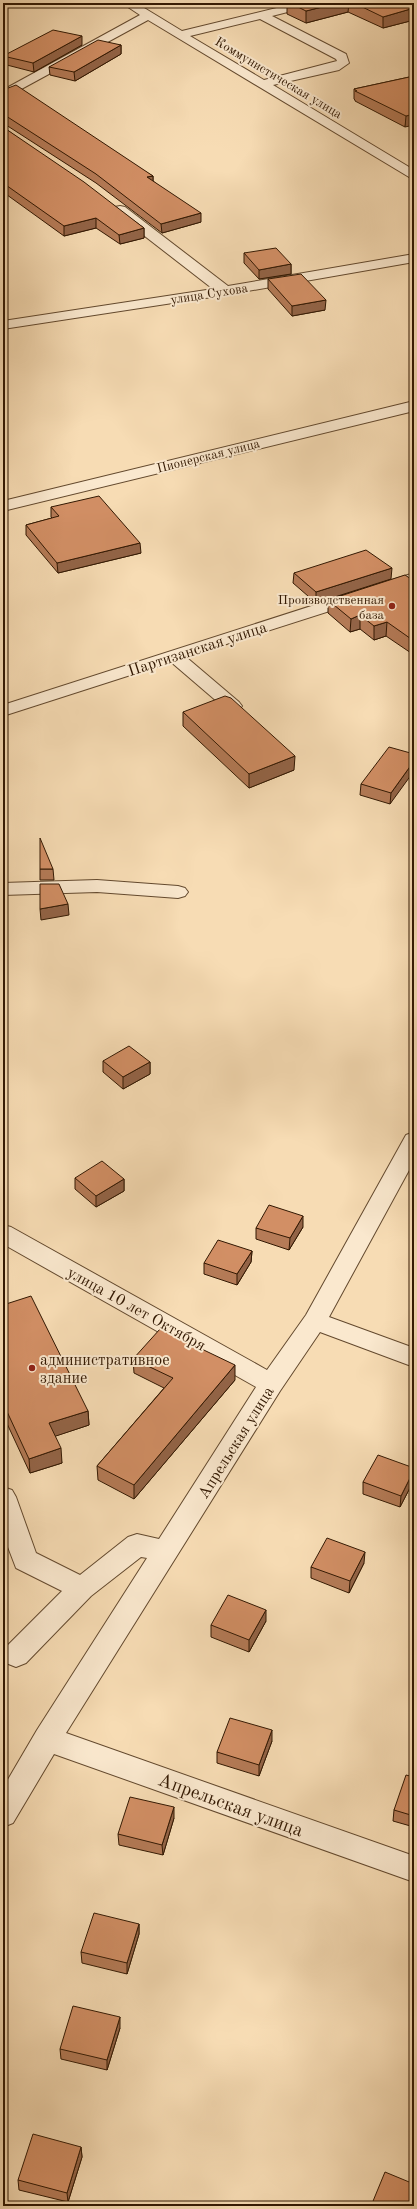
<svg xmlns="http://www.w3.org/2000/svg" width="417" height="2209" viewBox="0 0 417 2209" font-family="'Old Standard TT',serif">
<style>
.lines{fill:none;stroke-linecap:round;stroke-linejoin:round}
.minor-casing{stroke:#63492e;stroke-width:2}
.minor{fill:#fae8ce;fill-rule:evenodd}
.wall{fill:#b57b57;stroke:#321802}
.shaded-wall{fill:#936447;stroke:#321802}
.building{fill:#d28f65;stroke:#321802}
.poi-dot{fill:#8f2418;stroke:#fae8ce;stroke-width:1.5}
.labels{text-anchor:middle;stroke-width:4;stroke-linejoin:round;paint-order:stroke}
.far-street-label{font-size:13px;fill:#321802;stroke:#fae8ce}
.far-poi-label{font-size:13px;fill:#321802;stroke:#fae8ce;text-anchor:end}
.street-label{font-size:16px;fill:#321802;stroke:#fae8ce}
.poi-label{font-size:16px;fill:#321802;stroke:#fae8ce;text-anchor:start}
.near-street-label{font-size:19px;fill:#321802;stroke:#fae8ce}
</style>
<rect width="100%" height="100%" fill="#f7dcb4"/>
<filter id="stains"><feTurbulence type="fractalNoise" baseFrequency=".005" numOctaves="4"/><feColorMatrix values="0 0 0 0 .2 0 0 0 0 .09 0 0 0 0 .02 0 0 0 .5 -.17"/></filter>
<radialGradient id="worn" r=".72"><stop offset=".6" stop-color="#630" stop-opacity="0"/><stop offset="1" stop-color="#630" stop-opacity=".3"/></radialGradient>
<g class="lines">
<g class="minor-casing">
<g id="minor">
<path d="M122,3H136L182,31L297,3H317L315,5L272,16L346,54L349,63L339,70L273,85L414,170V180L148,20L3,99V90L140,15ZM260,19L336,59L337,61L264,80L190,36Z"/>
<path d="M120,206L125,207L228,286L414,254V262L225,295L3,329V321L213,289L115,213L113,210L115,207Z"/>
<path d="M414,401V411L3,511V501Z"/>
<path d="M414,573V584L186,657L239,702L242,706L239,710L233,711L227,710L171,662L3,716V705Z"/>
<path d="M97,880L178,886L185,888L188,892L185,896L178,898L97,892L3,895V883Z"/>
<path d="M414,1132V1161L329,1317L414,1348V1367L320,1332L280,1391L66,1733L414,1856V1882L54,1754L13,1823L3,1827V1788L37,1730L147,1558L141,1557L91,1596L26,1663L16,1667L6,1663L3,1654L6,1647L62,1591L16,1568L3,1534V1487L12,1490L16,1497L36,1553L80,1575L128,1537L137,1534L159,1539L256,1387L3,1244V1225L11,1227L267,1370L306,1315L406,1135Z"/>
</g>
</g>
<use href="#minor" class="minor"/>
</g>
<g class="wall">
<path d="M250,3H414V20L383,28L348,12L306,23L287,14V4L274,7L269,5L259,7Z"/>
<path d="M82,45L34,72L3,64V56Z"/>
<path d="M121,45V54L75,81L50,75L49,67Z"/>
<path d="M414,76L405,127L355,101V100L354,99V89Z"/>
<path d="M3,90L153,176V181L201,222L162,233L96,183L3,123Z"/>
<path d="M3,127L144,228V238L120,244L96,228L64,236L3,192Z"/>
<path d="M244,253L291,264V274L259,279L244,263Z"/>
<path d="M268,279L325,310L292,316L268,289Z"/>
<path d="M51,507L141,553L58,573L26,535V525L52,518L51,517Z"/>
<path d="M294,573L391,579L316,603L293,583Z"/>
<path d="M414,581V655L386,636L374,640L360,629L350,632L328,613V600Z"/>
<path d="M183,712L294,770L249,788L183,726Z"/>
<path d="M414,754L390,804L360,795L361,784Z"/>
<path d="M40,869H53L54,880H40Z"/>
<path d="M103,1061L150,1062V1074L123,1089L103,1072Z"/>
<path d="M75,1178L124,1179V1191L96,1207L75,1189Z"/>
<path d="M303,1227L289,1250L256,1239V1228Z"/>
<path d="M252,1251L251,1262L237,1285L204,1274V1263Z"/>
<path d="M3,1305L88,1411L89,1425L55,1436L62,1463L30,1473L3,1415Z"/>
<path d="M133,1359L235,1380L134,1499L98,1480L97,1466L164,1388L134,1373Z"/>
<path d="M414,1480L400,1507L363,1494V1482Z"/>
<path d="M364,1563L349,1593L311,1578V1567Z"/>
<path d="M266,1621L249,1652L211,1637V1625Z"/>
<path d="M272,1741L259,1776L217,1763V1752Z"/>
<path d="M414,1777V1827L393,1821L394,1810Z"/>
<path d="M174,1818L163,1855L119,1845L118,1834Z"/>
<path d="M139,1924V1934L127,1974L82,1963L81,1952Z"/>
<path d="M120,2028L107,2070L61,2059L60,2049Z"/>
<path d="M81,2147L82,2157L68,2202L19,2190L18,2180Z"/>
</g>
<g class="shaded-wall">
<path d="M259,3H269V5L259,7Z"/>
<path d="M274,3H287V4L274,7Z"/>
<path d="M338,3H349L348,12L306,23V11Z"/>
<path d="M414,8V20L383,28V17Z"/>
<path d="M82,36V45L34,72L33,63Z"/>
<path d="M121,45V54L75,81L74,72Z"/>
<path d="M5,78L6,87L3,89V80Z"/>
<path d="M414,114V125L405,127L406,116Z"/>
<path d="M153,176V185L147,177Z"/>
<path d="M201,213V222L162,233L161,224Z"/>
<path d="M96,218V228L64,236V226Z"/>
<path d="M144,228V238L120,244L119,235Z"/>
<path d="M291,264V274L259,279V270Z"/>
<path d="M326,300L325,310L292,316V306Z"/>
<path d="M140,543L141,553L58,573L57,563Z"/>
<path d="M392,568L391,579L316,603V592Z"/>
<path d="M360,615V629L350,632L351,619Z"/>
<path d="M387,622L386,636L374,640V626Z"/>
<path d="M295,756L294,770L249,788V774Z"/>
<path d="M414,761V771L390,804L391,793Z"/>
<path d="M68,904L69,915L41,920L40,909Z"/>
<path d="M150,1062V1074L123,1089V1077Z"/>
<path d="M124,1179V1191L96,1207V1196Z"/>
<path d="M303,1216V1227L289,1250L290,1238Z"/>
<path d="M252,1251L251,1262L237,1285V1274Z"/>
<path d="M235,1365V1380L134,1499V1485Z"/>
<path d="M88,1411L89,1425L50,1438L49,1423Z"/>
<path d="M61,1448L62,1463L30,1473L29,1459Z"/>
<path d="M414,1470V1480L400,1507L401,1496Z"/>
<path d="M365,1552L364,1563L349,1593L350,1581Z"/>
<path d="M266,1610V1621L249,1652V1640Z"/>
<path d="M272,1730V1741L259,1776V1765Z"/>
<path d="M174,1807V1818L163,1855L162,1845Z"/>
<path d="M139,1924V1934L127,1974V1963Z"/>
<path d="M120,2017V2028L107,2070V2060Z"/>
<path d="M81,2147L82,2157L68,2202L67,2193Z"/>
</g>
<g class="building">
<path d="M290,3H338L306,11Z"/>
<path d="M354,3H413L414,4V8L383,17Z"/>
<path d="M53,30L82,36L33,63L3,56Z"/>
<path d="M98,40L121,45L74,72L49,67Z"/>
<path d="M414,76V114L406,116L355,91H357L354,89Z"/>
<path d="M16,85L153,176L147,177L201,213L161,224L96,174L3,114V90Z"/>
<path d="M3,127L84,182L144,228L119,235L96,218L64,226L3,183Z"/>
<path d="M276,248L291,264L259,270L244,253Z"/>
<path d="M301,274L326,300L292,306L268,279Z"/>
<path d="M99,496L140,543L57,563L26,525L59,516L51,507Z"/>
<path d="M366,550L392,568L316,592L294,573Z"/>
<path d="M405,575L414,581V641L387,622L374,626L360,615L351,619L328,600Z"/>
<path d="M225,696L231,698L295,756L249,774L183,712Z"/>
<path d="M389,747L414,754V761L391,793L361,784Z"/>
<path d="M40,838L53,869H40Z"/>
<path d="M40,884H59L68,904L40,909Z"/>
<path d="M129,1046L150,1062L123,1077L103,1061Z"/>
<path d="M102,1161L124,1179L96,1196L75,1178Z"/>
<path d="M269,1205L303,1216L290,1238L256,1228Z"/>
<path d="M218,1240L252,1251L237,1274L204,1263Z"/>
<path d="M31,1296L88,1411L49,1423L61,1448L29,1459L3,1403V1305Z"/>
<path d="M160,1329L235,1365L134,1485L97,1466L173,1378L133,1359Z"/>
<path d="M378,1455L414,1468V1470L401,1496L363,1482Z"/>
<path d="M327,1538L365,1552L350,1581L311,1567Z"/>
<path d="M228,1595L266,1610L249,1640L211,1625Z"/>
<path d="M230,1718L272,1730L259,1765L217,1752Z"/>
<path d="M406,1775L414,1777V1816L394,1810Z"/>
<path d="M130,1797L174,1807L162,1845L118,1834Z"/>
<path d="M94,1913L139,1924L127,1963L81,1952Z"/>
<path d="M73,2006L120,2017L107,2060L60,2049Z"/>
<path d="M33,2134L81,2147L67,2193L18,2180Z"/>
<path d="M385,2172L414,2184V2206H371Z"/>
</g>
<g class="poi-dot">
<circle cx="392" cy="606" r="4"/>
<circle cx="32" cy="1368" r="4"/>
</g>
<g class="labels">
<g class="far-street-label">
<text transform="translate(279 77) rotate(31)" y="5">Коммунистическая улица</text>
<text transform="translate(209 293) rotate(-9)" y="5">улица Сухова</text>
<text transform="translate(208 455) rotate(-14)" y="5">Пионерская улица</text>
</g>
<g class="far-poi-label">
<text x="384" y="604">Производственная<tspan x="384" dy="15">база</tspan></text>
</g>
<g class="street-label">
<text transform="translate(197 648) rotate(-18)" y="6">Партизанская улица</text>
<text transform="translate(137 1308) rotate(29)" y="6">улица 10 лет Октября</text>
<text transform="translate(235 1442) rotate(-58)" y="6">Апрельская улица</text>
</g>
<g class="poi-label">
<text x="40" y="1365">административное<tspan x="40" dy="18">здание</tspan></text>
</g>
<g class="near-street-label">
<text transform="translate(231 1804) rotate(20)" y="7">Апрельская улица</text>
</g>
</g>
<rect width="417" height="2209" fill="none" stroke="#f7dcb4" stroke-width="16"/>
<rect x="4" y="4" width="409" height="2201" fill="none" stroke="#321802" stroke-width="2"/>
<rect x="8" y="8" width="401" height="2193" fill="none" stroke="#321802"/>
<rect width="100%" height="100%" filter="url(#stains)"/>
<rect width="100%" height="100%" fill="url(#worn)"/>
</svg>
